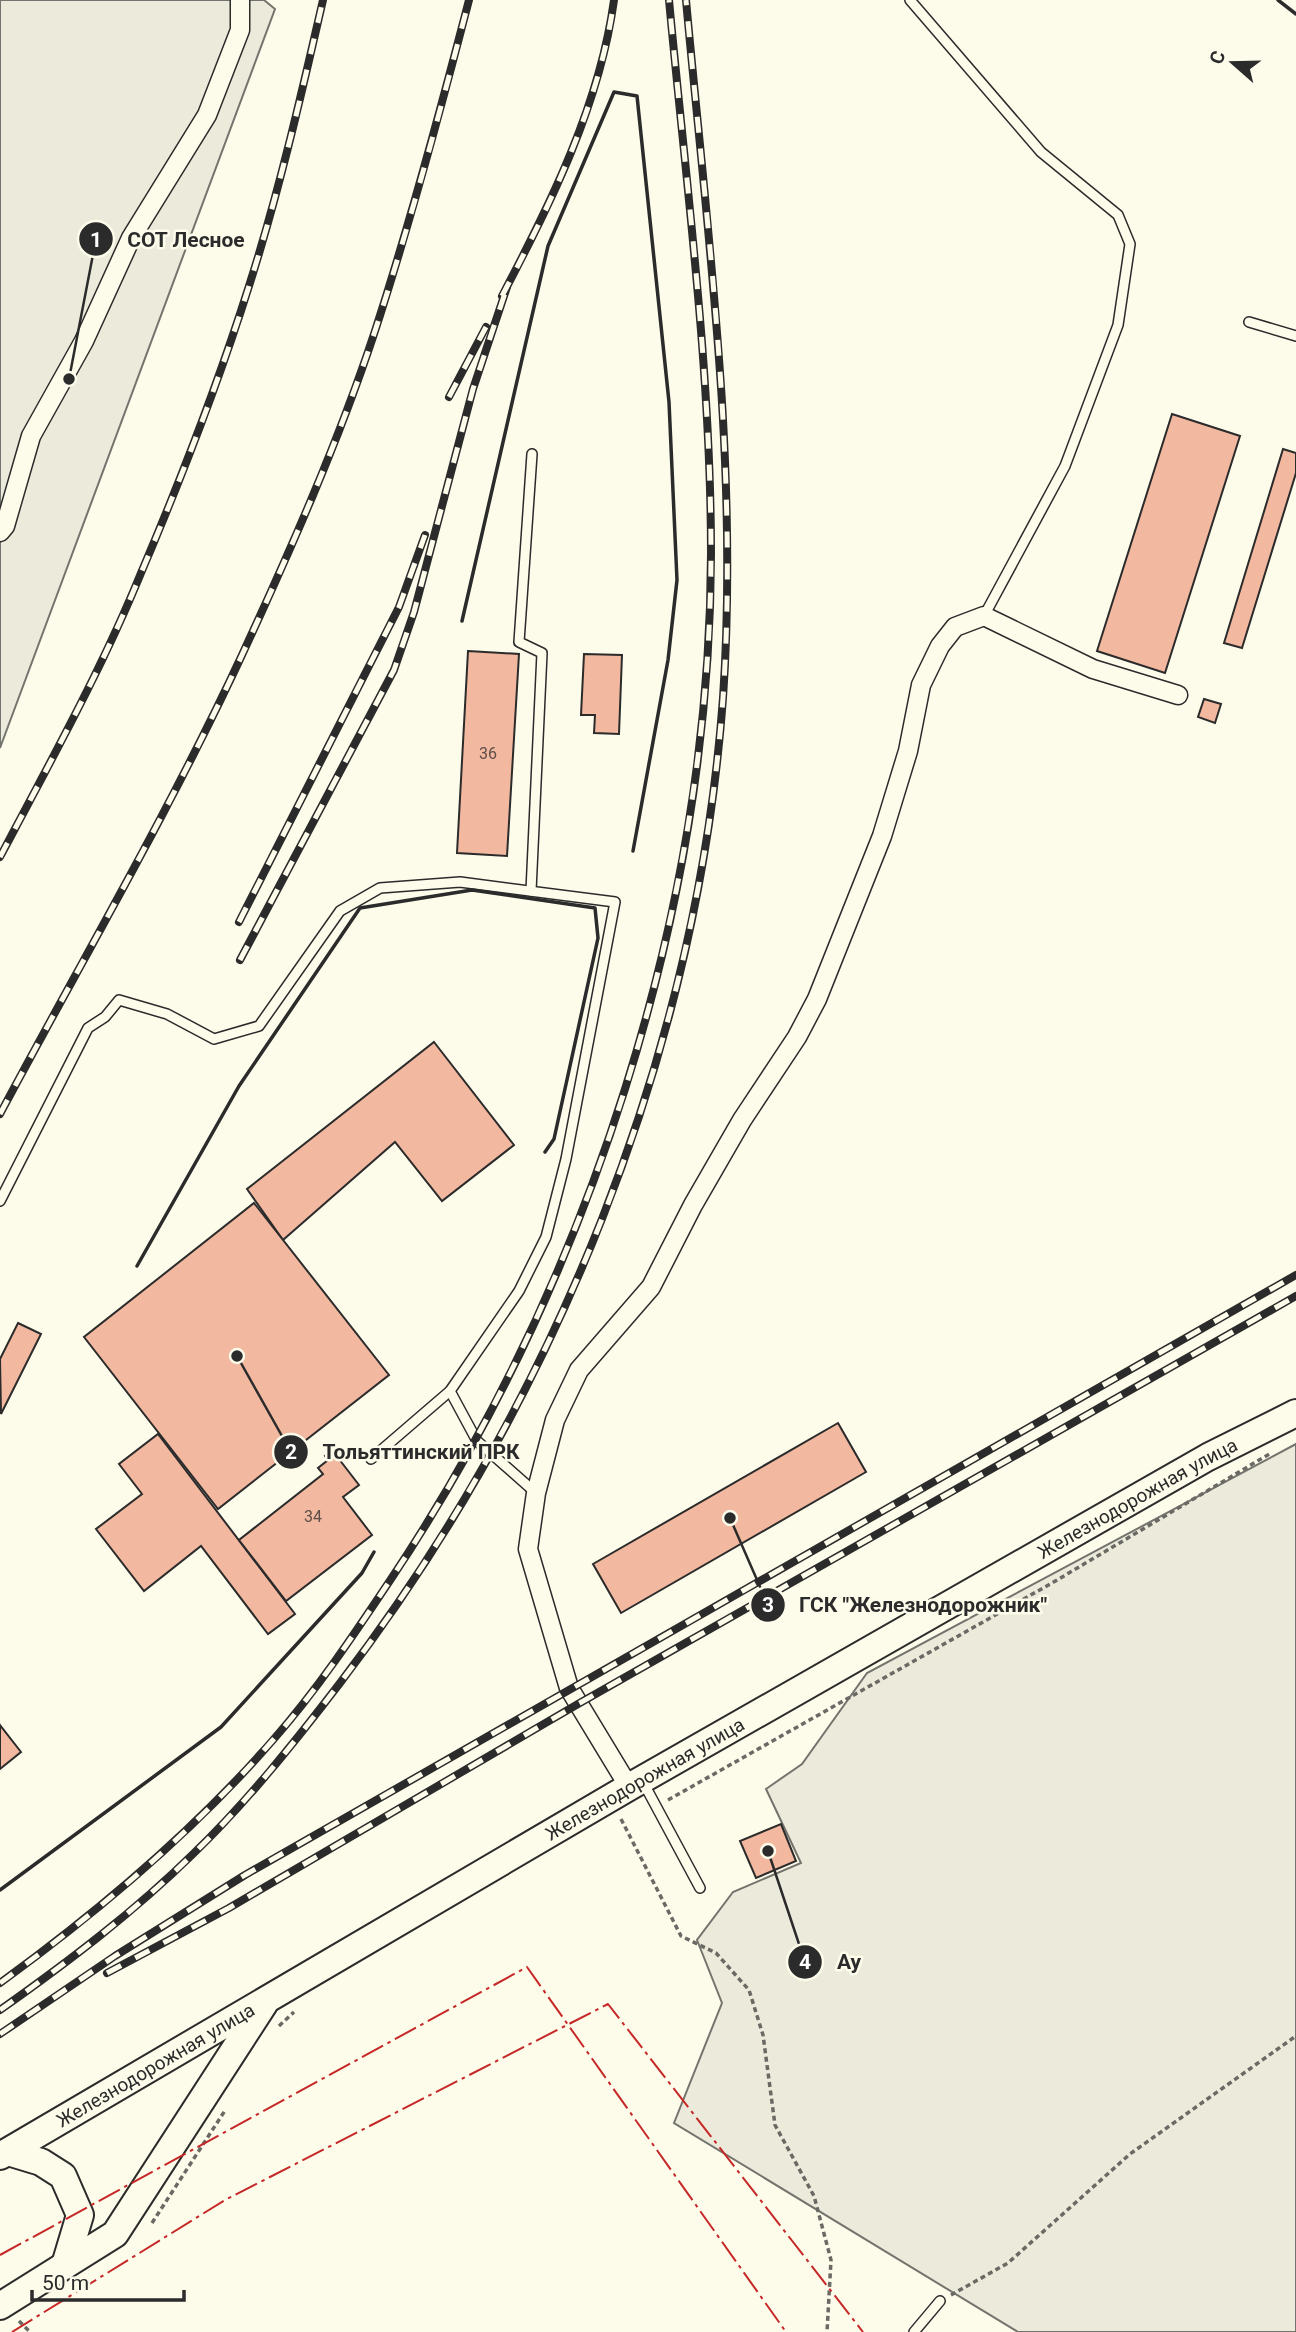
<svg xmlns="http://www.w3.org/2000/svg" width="1296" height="2332" viewBox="0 0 1296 2332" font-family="Roboto,sans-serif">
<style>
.green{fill:#ecebdb;stroke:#74746e;stroke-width:2}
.building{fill:#f2b8a0;stroke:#2b2b2b;stroke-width:2}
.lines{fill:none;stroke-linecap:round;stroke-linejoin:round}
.lane-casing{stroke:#2b2b2b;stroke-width:12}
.street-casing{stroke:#2b2b2b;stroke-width:21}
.secondary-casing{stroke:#2b2b2b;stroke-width:30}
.path{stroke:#6a6964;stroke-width:3.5;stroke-dasharray:5 3.5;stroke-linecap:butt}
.lane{stroke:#fdfbea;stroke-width:9}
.street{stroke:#fdfbea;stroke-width:18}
.secondary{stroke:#fdfbea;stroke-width:26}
.rail-casing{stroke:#2b2b2b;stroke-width:8}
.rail{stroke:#fdfbea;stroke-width:5;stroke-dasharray:16;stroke-linecap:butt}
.wall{stroke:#2b2b2b;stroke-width:3.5}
.power{stroke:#c62828;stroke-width:2;stroke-dasharray:24 5 3.5 5;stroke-linecap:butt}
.labels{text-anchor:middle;stroke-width:5;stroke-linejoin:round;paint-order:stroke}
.number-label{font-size:16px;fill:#5d4e48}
.street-label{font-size:19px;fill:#2b2b2b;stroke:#fdfbea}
.leader{fill:none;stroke:#2b2b2b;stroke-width:2.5}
.callout-dot{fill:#2b2b2b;stroke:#fdfbea;stroke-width:2.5}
.mark-label{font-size:21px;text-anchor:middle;font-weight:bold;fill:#fff}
.callout-label{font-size:21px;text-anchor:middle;font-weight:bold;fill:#2b2b2b;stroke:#fdfbea;stroke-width:5;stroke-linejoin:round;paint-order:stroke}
</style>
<rect width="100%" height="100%" fill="#fdfbea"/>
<g class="green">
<path d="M0,0H264L275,9L0,748Z"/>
<path d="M1296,1444V2332H1018L674,2123L722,2003L697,1940L733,1892L801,1863L766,1789L802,1764L867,1673Z"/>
</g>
<g class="building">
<path d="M1172,414L1240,436L1165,673L1097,651Z"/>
<path d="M1283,449L1296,453V473L1242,648L1224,643Z"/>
<path d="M468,651L519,654L507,856L457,853Z"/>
<path d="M584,654L622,655L619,734L594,733L595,715H581Z"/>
<path d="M1204,699L1221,704L1215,723L1198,717Z"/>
<path d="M434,1042L514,1145L442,1201L395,1142L283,1240L247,1189Z"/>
<path d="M254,1203L389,1375L218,1509L84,1337Z"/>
<path d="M18,1323L41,1334L1,1414L0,1359Z"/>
<path d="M838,1423L866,1472L621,1613L593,1564Z"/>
<path d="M158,1434L295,1614L268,1634L201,1546L144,1591L96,1529L142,1494L119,1464Z"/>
<path d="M332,1450L359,1485L343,1497L372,1535L286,1601L239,1540L323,1474L318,1468L328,1460L325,1456Z"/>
<path d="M0,1725L21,1752L0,1769Z"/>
<path d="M781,1824L796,1861L756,1878L740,1841Z"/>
</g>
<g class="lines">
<g class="lane-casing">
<g id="lane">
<path d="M910,0L1041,152L1118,215L1130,244L1118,325L1065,466L984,616"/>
<path d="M1249,322L1296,336"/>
<path d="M531,891L542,653L519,642L532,454"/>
<path d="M0,1201L88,1028L105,1017L119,1000L167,1014L214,1039L259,1026L340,911L380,888L460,882L615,902L566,1159L546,1237L519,1291L450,1391L371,1459"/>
<path d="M450,1391L477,1441L536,1493"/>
<path d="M643,1782L700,1888"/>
<path d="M914,2332L940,2301"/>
</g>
</g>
<g class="street-casing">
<g id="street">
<path d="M0,532L5,526L31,436L84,341L131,238L207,115L240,30V0"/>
<path d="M629,1787L569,1688L528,1549L536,1493L555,1420L579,1370L651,1287L693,1205L742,1120L797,1037L817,999L882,836L908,751L921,685L940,646L955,627L984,616L1093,669L1178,695"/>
</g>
</g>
<g class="secondary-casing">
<g id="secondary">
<path d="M8,2152L41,2162L63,2176L80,2215L65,2265"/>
<path id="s1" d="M0,2156L629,1787L1208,1457L1296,1413"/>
<path d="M0,2306L115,2234L264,2004"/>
</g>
</g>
<g class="path">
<path d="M668,1800L1052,1583L1271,1453"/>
<path d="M621,1819L681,1936L716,1953L749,1990L763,2035L775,2125L814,2196L831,2260L827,2332"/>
<path d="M279,2026L294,2012"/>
<path d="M152,2223L226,2109"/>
<path d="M951,2295L1008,2263L1130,2154L1296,2036"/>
<path d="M19,2321L30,2332"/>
</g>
<use href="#lane" class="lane"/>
<use href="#street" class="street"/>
<use href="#secondary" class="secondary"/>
<g class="rail-casing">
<g id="rail">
<path d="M502,296C551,203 600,104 614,0"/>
<path d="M449,397L486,327"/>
<path d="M0,857C49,764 101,671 141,573C181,479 218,384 249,286C279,192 301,96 323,0"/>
<path d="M239,922L399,607L425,535"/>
<path d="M240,960L394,670L414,612L473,389L507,287"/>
<path d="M0,1114C81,962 169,812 242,655C290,551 338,443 374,334C410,224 440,112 469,0"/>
<path d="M107,1973L229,1908L578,1704L1296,1296"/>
<path d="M0,1983C99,1911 193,1832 273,1740C317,1690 355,1633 391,1579C589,1282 710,912 711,554C711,369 686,184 669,0"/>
<path d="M0,2010C68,1962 134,1912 193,1854C247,1802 294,1743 340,1683C555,1401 697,1053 723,698C739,465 707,232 686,0"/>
<path d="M0,2034L115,1956L245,1875L1296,1275"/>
</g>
</g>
<use href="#rail" class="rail"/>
<g class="wall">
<path d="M1278,0L1296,14"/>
<path d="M462,621L548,246L614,92L637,96L669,402L677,580L668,660L633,851"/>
<path d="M137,1266L239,1086L360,908L472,890L595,908L598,938L554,1139L545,1152"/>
<path d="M0,1890L221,1727L362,1573L374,1552"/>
</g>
<g class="power">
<path d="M0,2255L527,1967L786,2332"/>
<path d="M12,2332L225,2200L608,2004L863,2332"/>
</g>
</g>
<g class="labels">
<g class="number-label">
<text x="488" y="759">36</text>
<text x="313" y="1522">34</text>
</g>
<g class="street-label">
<text dy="7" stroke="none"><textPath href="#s1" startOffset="1314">Железнодорожная улица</textPath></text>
<text dy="7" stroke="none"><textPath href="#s1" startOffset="747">Железнодорожная улица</textPath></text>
<text dy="7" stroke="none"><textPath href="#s1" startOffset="180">Железнодорожная улица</textPath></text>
</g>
</g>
<path class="leader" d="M69 379L96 239M237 1356L291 1452M730 1518L768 1605M768 1851L805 1962"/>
<g class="callout-dot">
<circle cx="69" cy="379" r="7"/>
<circle cx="237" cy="1356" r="7"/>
<circle cx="730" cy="1518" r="7"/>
<circle cx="768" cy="1851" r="7"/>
<circle cx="96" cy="239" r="18"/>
<circle cx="291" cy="1452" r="18"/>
<circle cx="768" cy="1605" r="18"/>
<circle cx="805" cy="1962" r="18"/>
</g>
<g class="mark-label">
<text x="96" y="247">1</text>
<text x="291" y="1459">2</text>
<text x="768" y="1612">3</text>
<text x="805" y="1969">4</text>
</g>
<g class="callout-label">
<text x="186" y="247">СОТ Лесное</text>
<text x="421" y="1459">Тольяттинский ПРК</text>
<text x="923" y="1612">ГСК "Железнодорожник"</text>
<text x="849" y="1969">Ау</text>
</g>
<g transform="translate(1233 63) rotate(290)" stroke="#fdfbea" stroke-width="5" paint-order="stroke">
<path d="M0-5L12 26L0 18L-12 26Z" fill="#2b2b2b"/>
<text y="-10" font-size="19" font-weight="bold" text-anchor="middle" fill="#2b2b2b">С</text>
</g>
<path d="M32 2290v10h152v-10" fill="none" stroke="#2b2b2b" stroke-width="3.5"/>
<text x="42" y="2290" font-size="21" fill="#2b2b2b" stroke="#fdfbea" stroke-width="5" paint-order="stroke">50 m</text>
</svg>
